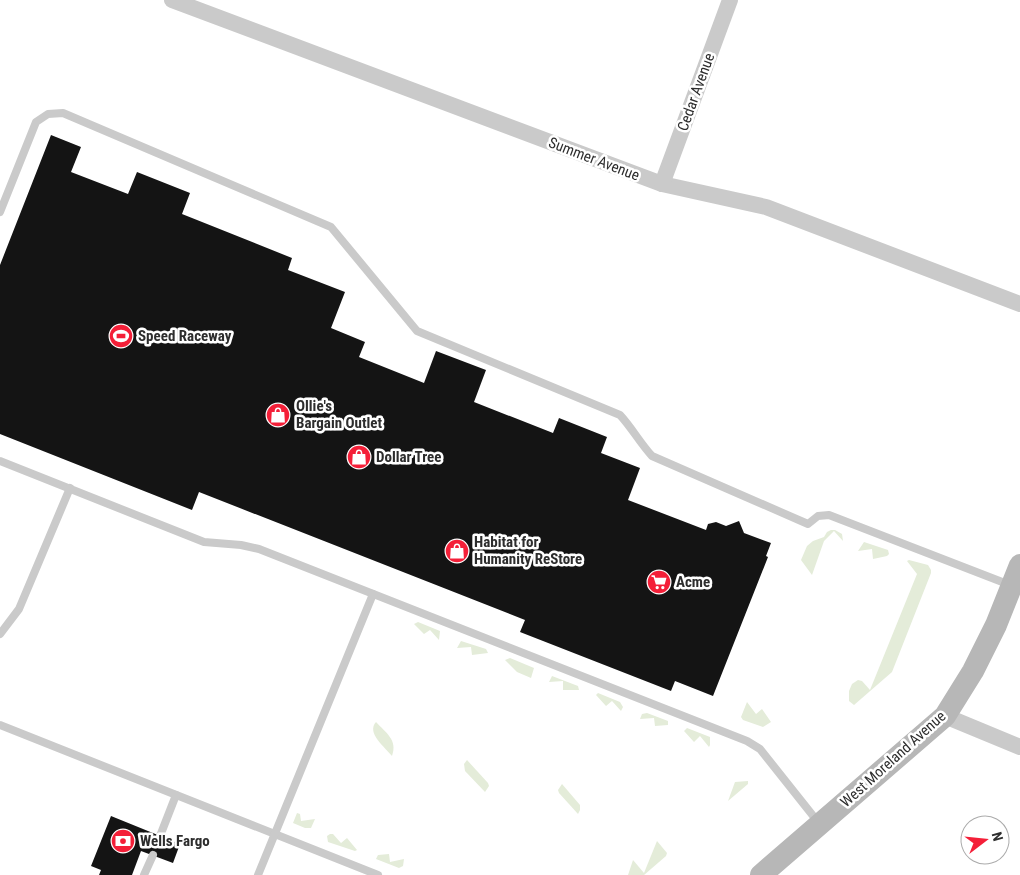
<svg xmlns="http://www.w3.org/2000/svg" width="1020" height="875" viewBox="0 0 1020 875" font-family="'Roboto Condensed',sans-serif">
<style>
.green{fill:#e4ecd9}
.building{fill:#141414}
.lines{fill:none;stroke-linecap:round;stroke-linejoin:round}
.lane{stroke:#cacaca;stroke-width:8}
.street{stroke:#cacaca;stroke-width:16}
.secondary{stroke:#b7b7b7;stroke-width:22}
.labels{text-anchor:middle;stroke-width:5;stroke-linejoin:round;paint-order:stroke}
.street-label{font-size:15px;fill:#2d2d2d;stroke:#fff}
.poi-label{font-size:15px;font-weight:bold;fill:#2d2d2d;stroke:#fff;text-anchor:start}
</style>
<rect width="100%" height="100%" fill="#fff"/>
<g class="green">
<path d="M831,530H835L842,534L843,541L834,531L824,541L812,575L801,560L807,546L813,541L824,537L827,532Z"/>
<path d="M864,542L888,550L889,554L887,556L873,559L872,549L858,551Z"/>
<path d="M909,560L928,565L931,570V573L892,672L854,705L849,701V691L852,684L858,680L862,681L870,690L917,574L907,561Z"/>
<path d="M418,622L440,631L439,640L430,630L424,634L414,624Z"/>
<path d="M461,641L486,649L488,653L472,655L471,647L457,648Z"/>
<path d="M510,658L534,668L531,678L517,672L505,660Z"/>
<path d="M552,676L578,686L579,690H563V681L549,682Z"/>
<path d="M598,693L620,702L623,707L621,711L612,701L606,706L596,695Z"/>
<path d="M747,702L756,714L762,709L771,722L763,727L743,720L741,717Z"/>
<path d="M647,713L668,721V725L655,726L654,718L640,719L642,714Z"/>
<path d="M376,722C386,733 398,740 392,756C385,747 366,733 376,722Z"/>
<path d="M687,728L710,737V745L709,747L700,736L694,742L684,731Z"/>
<path d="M467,760L488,783L489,786L485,792L465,771L464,764Z"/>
<path d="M748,781V784L728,801L735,782Z"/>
<path d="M562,784L580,805V810L578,814L559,793L558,790Z"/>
<path d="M297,813L300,814L301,821L315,819L311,828H305L293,823Z"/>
<path d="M330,834H333L341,843L347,838L357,850L355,851L328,842L327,836Z"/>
<path d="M657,841L667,853L666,856L644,875H628L633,860L644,873Z"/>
<path d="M389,854L390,862L404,859L403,866L399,868L376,859L378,855Z"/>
</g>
<g class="building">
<path d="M51,135L81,147L71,172L128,194L137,172L190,193L182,214L292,258L288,270L345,292L331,328L365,342L359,357L424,383L436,351L486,370L474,402L553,433L559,418L607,437L601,453L640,468L628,500L706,530L708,524L716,522L726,526L739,521L744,533L771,543L766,556L768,557L713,696L675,681L671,691L520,632L525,620L199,492L192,510L0,434V265Z"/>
<path d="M111,816L180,844L173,863L141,851L132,875H99L101,870L91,866Z"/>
</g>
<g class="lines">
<g class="lane">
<path d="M0,212L36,122L48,114L63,113L331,227L417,331L620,415C632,428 640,443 652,456L808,524L818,516L829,515L1010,585"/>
<path d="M0,461L204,542L241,545L259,549L747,741L760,749L818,822"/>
<path d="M0,634L19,609L70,488"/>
<path d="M0,725L378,875"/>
<path d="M160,836L176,795"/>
<path d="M144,875L153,855"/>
<path d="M258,875L373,594"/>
</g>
<g class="street">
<path d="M172,0L662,184L766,207L1020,304"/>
<path d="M662,184L730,0"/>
<path d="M945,716L1020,747"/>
</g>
<path class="secondary" d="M761,875L945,716L973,671L996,625L1020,565"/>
</g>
<defs>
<g id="stadium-disc" transform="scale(1.25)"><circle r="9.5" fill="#f41f38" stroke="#fff"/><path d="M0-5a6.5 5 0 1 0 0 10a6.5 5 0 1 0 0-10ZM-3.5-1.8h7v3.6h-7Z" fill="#fff"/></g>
<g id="shop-disc" transform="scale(1.25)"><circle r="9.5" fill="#f41f38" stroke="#fff"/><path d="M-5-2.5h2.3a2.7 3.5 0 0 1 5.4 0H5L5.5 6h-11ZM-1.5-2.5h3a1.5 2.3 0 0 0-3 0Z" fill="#fff"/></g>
<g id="supermarket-disc" transform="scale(1.25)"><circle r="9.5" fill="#f41f38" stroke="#fff"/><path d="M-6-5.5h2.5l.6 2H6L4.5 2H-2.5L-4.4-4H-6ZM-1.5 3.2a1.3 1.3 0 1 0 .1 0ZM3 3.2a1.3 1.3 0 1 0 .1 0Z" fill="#fff"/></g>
<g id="bank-disc" transform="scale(1.25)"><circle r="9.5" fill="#f41f38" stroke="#fff"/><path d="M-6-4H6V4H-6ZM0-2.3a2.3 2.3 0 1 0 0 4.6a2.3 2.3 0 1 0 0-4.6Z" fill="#fff"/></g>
</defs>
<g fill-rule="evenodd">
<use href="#stadium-disc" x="121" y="336"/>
<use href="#shop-disc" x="278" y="415"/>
<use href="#shop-disc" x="359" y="457"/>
<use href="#shop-disc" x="457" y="551"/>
<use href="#supermarket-disc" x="659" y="582"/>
<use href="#bank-disc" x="123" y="841"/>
</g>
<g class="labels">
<g class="street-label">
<text transform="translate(696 92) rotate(-70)" y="5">Cedar Avenue</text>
<text transform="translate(594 159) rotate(21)" y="5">Summer Avenue</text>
<text transform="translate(893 759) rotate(-42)" y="5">West Moreland Avenue</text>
</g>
<g class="poi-label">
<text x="138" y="341">Speed Raceway</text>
<text x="296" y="411">Ollie's<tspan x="296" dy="17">Bargain Outlet</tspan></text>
<text x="376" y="462">Dollar Tree</text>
<text x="474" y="547">Habitat for<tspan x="474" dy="17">Humanity ReStore</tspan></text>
<text x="676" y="587">Acme</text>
<text x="140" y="846">Wells Fargo</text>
</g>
</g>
<g transform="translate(985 840) rotate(74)"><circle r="24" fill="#ffffff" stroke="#ababab"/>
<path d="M0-4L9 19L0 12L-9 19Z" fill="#f41f38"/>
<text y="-8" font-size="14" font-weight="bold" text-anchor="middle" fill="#2d2d2d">N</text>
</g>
</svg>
